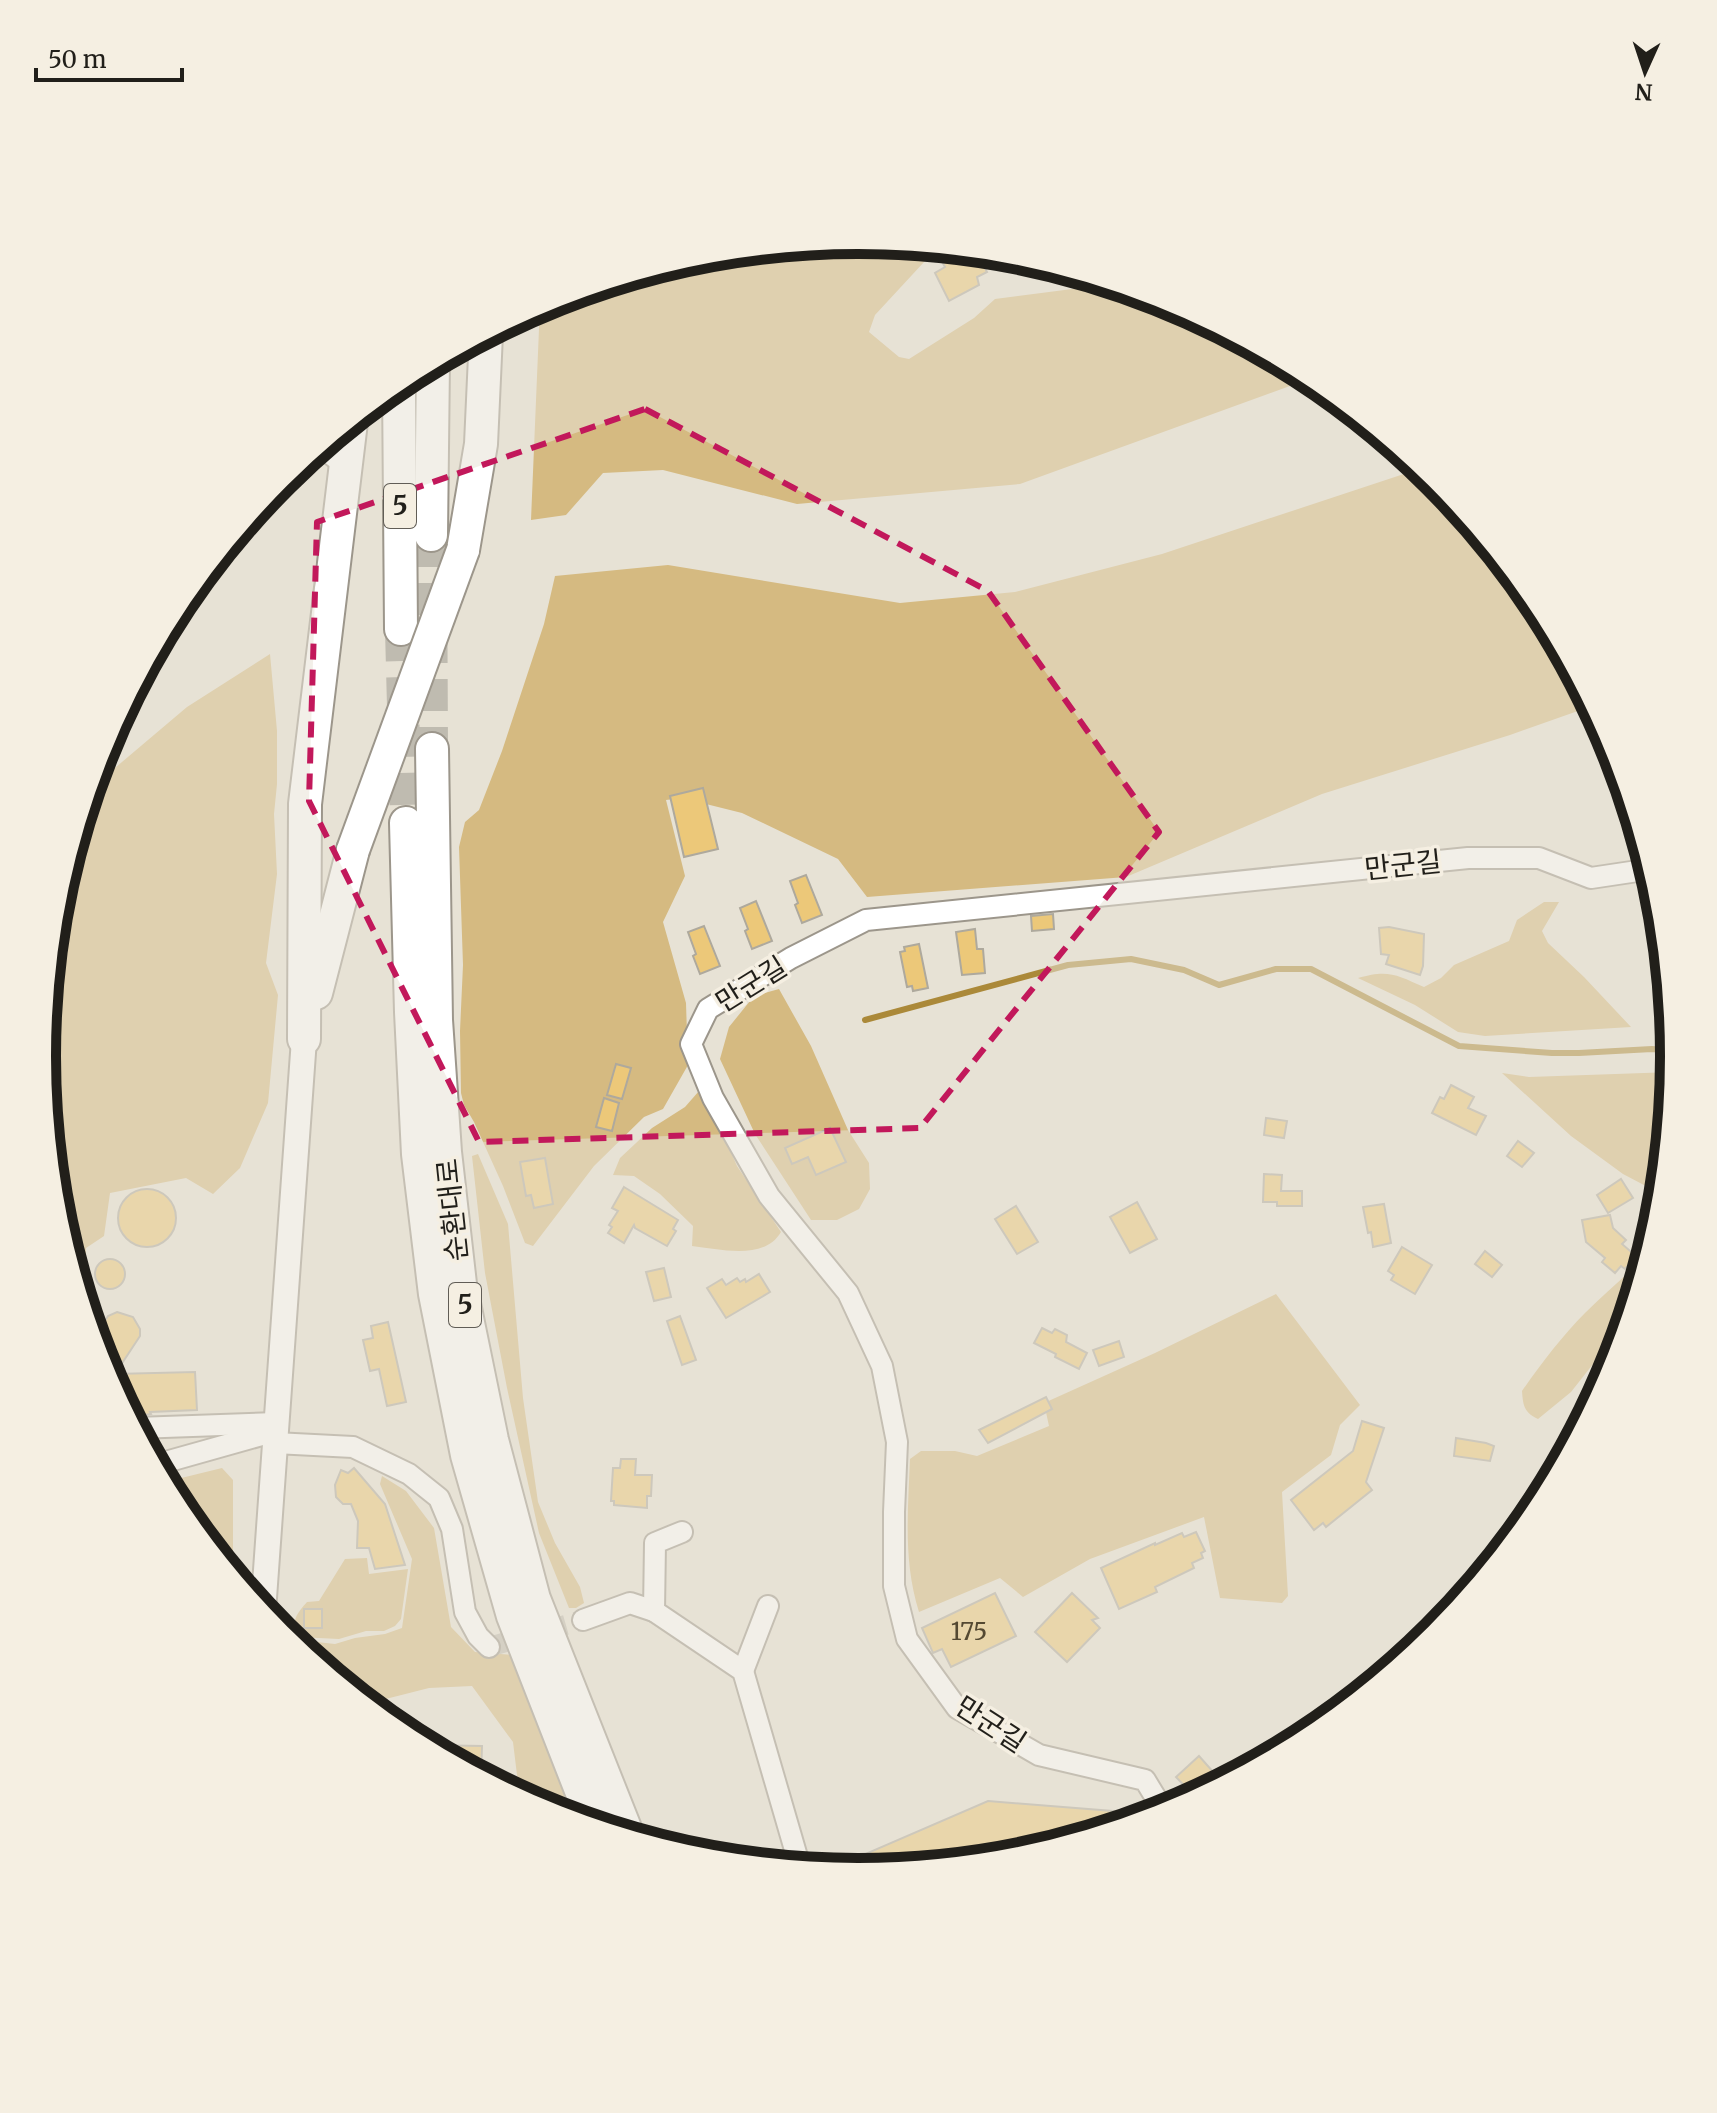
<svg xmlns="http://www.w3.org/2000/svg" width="1717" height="2113" viewBox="0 0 1717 2113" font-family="Merriweather,'Noto Sans KR',serif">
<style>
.green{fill:#d5ba81}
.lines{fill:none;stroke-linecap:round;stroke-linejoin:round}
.stream{stroke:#ab8939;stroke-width:6}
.building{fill:#ecc879;stroke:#aea99d;stroke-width:2}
.minor-tunnel{stroke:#bfbbb0;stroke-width:20;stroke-dasharray:20 10;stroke-linecap:butt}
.trunk-tunnel{stroke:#bfbbb0;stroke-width:32;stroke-dasharray:32 16;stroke-linecap:butt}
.minor-casing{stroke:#9c968b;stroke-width:24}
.tertiary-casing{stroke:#9c968b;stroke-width:28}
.trunk-casing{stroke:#9c968b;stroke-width:36}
.minor{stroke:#fff;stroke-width:20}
.tertiary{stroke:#fff;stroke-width:24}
.trunk{stroke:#fff;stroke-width:32}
.trunk-bridge-casing{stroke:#9c968b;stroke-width:36;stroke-linecap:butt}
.trunk-bridge{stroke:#fff;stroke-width:32}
.marked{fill:none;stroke:#c2185b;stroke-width:6;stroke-dasharray:16 10;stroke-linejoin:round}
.labels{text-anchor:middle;stroke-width:7;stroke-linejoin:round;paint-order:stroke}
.number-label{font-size:24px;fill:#544932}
.shield{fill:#f5efe2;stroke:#615d56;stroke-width:2}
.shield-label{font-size:26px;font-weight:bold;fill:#211f1a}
.street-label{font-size:28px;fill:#211f1a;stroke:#f5efe2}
.rim{fill:none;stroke:#211f1a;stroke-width:10}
</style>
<rect width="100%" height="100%" fill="#e7e2d5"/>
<g class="green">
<path d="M859,240L937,248L875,315L869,332L899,357L909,359L974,318L995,299L1111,284L1171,302L1312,378L1020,484L797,504L663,470L603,473L566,515L531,520L540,305L700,256Z"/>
<path d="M1422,468L1436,479L1538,603L1592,706L1510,735L1322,794L1126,877L867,897L838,859L742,813L682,798L666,800L685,876L663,922L686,1003L688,1065L663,1109L644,1117L594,1166L533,1246L525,1243L503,1186L474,1122L464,1105L461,1093L460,1031L463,965L459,847L465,822L479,810L502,751L544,624L555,576L668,565L900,603L1015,592L1162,554Z"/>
<path d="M270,654L277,731V784L274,814L277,874L266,963L278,995L268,1103L240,1168L213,1194L186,1178L110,1193L104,1236L86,1248L85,1306L58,1215L42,1056L58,897L93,781L109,773L187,707Z"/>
<path d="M1544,902H1559L1542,931L1548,943L1584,977L1631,1027L1485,1036L1458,1032L1415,1005L1358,978C1388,969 1397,975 1424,987L1441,978L1454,965L1509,941L1517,920Z"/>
<path d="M779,989L811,1046L848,1130L869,1163L870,1189L859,1209L837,1220H811L755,1134L720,1059L729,1027L754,996Z"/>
<path d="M1673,1072L1661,1194L1623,1174L1571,1136L1502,1073L1529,1077Z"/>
<path d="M699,1091L712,1109L737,1166L781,1232C764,1261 720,1249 692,1246L693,1226L660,1194L634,1176L613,1175L620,1158L652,1128L685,1107Z"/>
<path d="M478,1154L508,1224L523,1398L538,1502L555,1543L580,1587L584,1603L576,1608H569L539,1533L507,1388L485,1273L472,1156Z"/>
<path d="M1648,1252L1624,1332L1608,1345L1571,1392L1538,1419C1524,1413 1523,1405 1522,1391C1541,1364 1562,1336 1585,1313C1606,1292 1629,1274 1648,1252Z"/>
<path d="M1276,1294L1360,1405L1340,1425L1331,1455L1282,1492L1288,1596L1282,1603L1220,1598L1204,1517L1090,1559L1023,1597L1000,1578L919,1612C903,1561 908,1512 910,1459L921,1451H955L977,1456L1049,1426L1044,1403L1155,1353Z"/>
<path d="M222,1468L233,1480V1576L179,1510L165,1482Z"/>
<path d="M382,1476L406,1491L434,1528L451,1627L475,1652L513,1655L579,1821L546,1811L528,1801L517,1775L513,1742L472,1686L429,1688L366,1704L298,1647V1640L335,1644L355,1638L385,1634L402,1628L412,1559L380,1484Z"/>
<path d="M367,1558L369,1574L408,1569L401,1619L395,1626L384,1631H366L339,1639L298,1637C289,1623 298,1612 307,1602L319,1601L345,1559Z"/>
</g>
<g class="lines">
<path class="stream" d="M865,1020L1068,965L1131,959L1184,970L1219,985L1276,969H1311L1459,1046L1552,1053H1579L1652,1049L1674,1051"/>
</g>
<g class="building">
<path d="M949,249H953L958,260L970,253L973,257L978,255L987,272L977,277L979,285L949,301L935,273L945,267L938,255Z"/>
<path d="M703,788L718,849L684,857L670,796Z"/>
<path d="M806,875L822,915L802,923L795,905L798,903L790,881Z"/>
<path d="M756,901L772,941L752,949L745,931L748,929L740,908Z"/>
<path d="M1053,914L1054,929L1032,931L1031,916Z"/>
<path d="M704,926L720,966L700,974L693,956L696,954L688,932Z"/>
<path d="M1389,927L1424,934L1423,966L1420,975L1386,964L1389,955L1381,954L1379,928Z"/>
<path d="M975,929L977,949H983L985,973L962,975L956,932Z"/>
<path d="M919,944L928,988L913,991L912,986L907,987L900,952L905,951L904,947Z"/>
<path d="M616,1064L631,1068L622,1099L607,1095Z"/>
<path d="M1451,1085L1474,1097L1468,1108L1486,1116L1476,1135L1432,1113L1440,1097L1444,1099Z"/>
<path d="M604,1098L619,1103L612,1131L596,1127Z"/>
<path d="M1266,1118L1287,1121L1284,1138L1264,1135Z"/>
<path d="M830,1128L846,1162L816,1175L808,1157L792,1164L785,1148Z"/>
<path d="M1518,1141L1534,1153L1522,1167L1507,1156Z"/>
<path d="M545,1158L553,1204L534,1208L531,1195L526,1196L520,1162Z"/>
<path d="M1264,1174L1282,1175L1281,1191H1302V1206H1277V1202H1263Z"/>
<path d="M1621,1179L1633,1198L1608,1213L1597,1195Z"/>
<path d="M624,1187L678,1220L673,1229L676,1231L667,1246L635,1228L634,1225L624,1243L608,1233L612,1227L609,1225L618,1211L612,1208Z"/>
<circle cx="147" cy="1218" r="29"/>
<path d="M1137,1202L1157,1239L1130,1253L1110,1217Z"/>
<path d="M1384,1204L1391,1243L1373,1247L1371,1232L1368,1233L1363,1207Z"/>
<path d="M1016,1206L1038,1242L1017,1254L995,1219Z"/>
<path d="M1610,1215L1613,1228L1626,1240L1622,1244L1636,1256L1625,1269L1621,1266L1615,1273L1602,1262L1605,1258L1586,1242L1582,1220Z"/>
<path d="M1402,1247L1432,1265L1415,1294L1391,1280L1394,1275L1388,1271Z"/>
<path d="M1485,1251L1502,1265L1492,1277L1475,1264Z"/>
<circle cx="110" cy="1274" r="15"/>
<path d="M664,1268L671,1297L654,1301L646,1272Z"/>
<path d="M759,1274L770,1292L726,1318L707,1288L722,1279L726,1285L737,1278L740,1282L745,1279L746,1282Z"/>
<path d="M117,1312L133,1317L140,1329V1336L115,1374L195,1372L197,1410L150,1412L151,1414L130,1417L104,1369L100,1355L106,1354L100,1335V1328L108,1316Z"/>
<path d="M680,1316L696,1360L682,1365L667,1321Z"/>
<path d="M388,1322L406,1402L387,1406L379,1369L370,1371L363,1340L373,1338L371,1326Z"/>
<path d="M1042,1328L1052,1333L1055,1329L1067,1335L1066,1342L1087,1353L1079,1369L1055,1357L1056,1354L1034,1343Z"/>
<path d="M1119,1341L1124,1357L1099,1366L1093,1350Z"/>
<path d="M1046,1397L1052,1409L988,1443L979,1430Z"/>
<path d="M1362,1421L1384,1428L1366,1482L1372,1490L1326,1527L1323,1523L1314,1530L1291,1500L1353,1451Z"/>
<path d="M1456,1438L1486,1443L1494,1446L1490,1461L1454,1456Z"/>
<path d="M621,1459H636L635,1475H652L651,1496H647V1508L614,1505V1501H611L613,1468H620Z"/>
<path d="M354,1468L385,1504L405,1565L375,1569L369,1548H357L358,1521L351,1504H343L336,1497L335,1485L341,1470L348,1473Z"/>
<path d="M1196,1532L1205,1551L1201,1553L1203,1558L1192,1563L1194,1568L1155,1587L1157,1592L1119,1609L1101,1568L1155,1543V1545L1182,1533L1184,1537Z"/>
<path d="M995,1593L1016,1636L951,1667L942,1649L933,1653L922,1628Z"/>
<path d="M1072,1593L1098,1618L1092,1620L1100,1628L1067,1662L1035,1632Z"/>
<rect x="304" y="1609" width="18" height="19"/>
<path d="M424,1745L482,1746L481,1776Z"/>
<path d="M1199,1756L1223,1783L1196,1798L1176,1777Z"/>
<path d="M988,1801L1125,1812L1124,1825L1017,1857L867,1872L863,1855Z"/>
</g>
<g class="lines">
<path class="minor-tunnel" d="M489,1647L583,1620"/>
<g class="trunk-tunnel">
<path d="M431,535L432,749"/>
<path d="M401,629L406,823"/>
</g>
<g class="minor-casing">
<g id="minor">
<path d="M321,447L346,466"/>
<path d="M136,1428L277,1423"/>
<path d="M275,1443L353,1447L409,1474L439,1498L452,1529L465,1612L478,1636L489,1647"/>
<path d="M155,1465L276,1431"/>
<path d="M682,1532L655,1543L654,1611L743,1671L800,1867"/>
<path d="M583,1620L630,1603L654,1611"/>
<path d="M743,1671L768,1606"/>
<path d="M1165,1813L1145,1780L1039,1755L957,1708L907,1639L894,1586V1512L897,1442L882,1366L848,1293L769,1196L713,1098L691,1044L708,1009L791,958L866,920L1468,858H1539L1591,878L1651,869"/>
</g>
</g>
<g class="tertiary-casing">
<path id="tertiary" d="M263,1612L304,1039"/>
</g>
<g class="trunk-casing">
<g id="trunk">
<path d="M399,383L401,629"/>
<path d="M431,535L433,362"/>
<path d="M463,550L481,444L486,334"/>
<path d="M432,749L436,1020L445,1152L460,1284L492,1440L534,1599L628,1836"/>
<path d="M406,823L411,1012L418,1154L435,1294L467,1455L513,1616L595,1826"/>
<path d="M316,993L353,850"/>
<path d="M304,1039L305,804L351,422"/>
</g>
</g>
<use href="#minor" class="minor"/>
<use href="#tertiary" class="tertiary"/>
<use href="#trunk" class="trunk"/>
<g class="trunk-bridge-casing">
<path id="trunk-bridge" d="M353,850L463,550"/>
</g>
<use href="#trunk-bridge" class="trunk-bridge"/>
</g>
<path d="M0 0H1717V2113H0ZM645,409L988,591L1159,832L920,1128L479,1142L309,801L317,522Z" fill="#e7e2d5" fill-opacity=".55" fill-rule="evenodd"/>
<path class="marked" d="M645,409L988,591L1159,832L920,1128L479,1142L309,801L317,522Z"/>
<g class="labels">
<g class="number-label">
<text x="969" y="1640">175</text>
</g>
<g class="shield">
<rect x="384" y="484" width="32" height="44" rx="6"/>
<rect x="449" y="1283" width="32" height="44" rx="6"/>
</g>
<g class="shield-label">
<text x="400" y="515">5</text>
<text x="465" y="1314">5</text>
</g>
<g class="street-label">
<text transform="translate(1403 865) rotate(-6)" y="10">만군길</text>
<text transform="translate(751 984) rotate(-32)" y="10">만군길</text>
<text transform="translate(452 1210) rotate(-96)" y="10">순환대로</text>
<text transform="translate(991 1724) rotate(33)" y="10">만군길</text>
</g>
</g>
<path d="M0 0H1717V2113H0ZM56 1056a802 802 0 1 1 1604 0a802 802 0 1 1-1604 0Z" fill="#f5efe2" fill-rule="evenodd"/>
<path class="rim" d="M56 1056a802 802 0 1 1 1604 0a802 802 0 1 1-1604 0Z"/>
<g transform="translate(1645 72) rotate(183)" stroke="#f5efe2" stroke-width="6" paint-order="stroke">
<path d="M0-6L14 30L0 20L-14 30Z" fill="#211f1a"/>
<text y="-12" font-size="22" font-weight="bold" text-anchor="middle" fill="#211f1a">N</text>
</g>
<path d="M36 68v12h146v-12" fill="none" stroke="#211f1a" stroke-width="4"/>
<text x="48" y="68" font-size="24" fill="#211f1a" stroke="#f5efe2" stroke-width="6" paint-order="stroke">50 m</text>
</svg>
